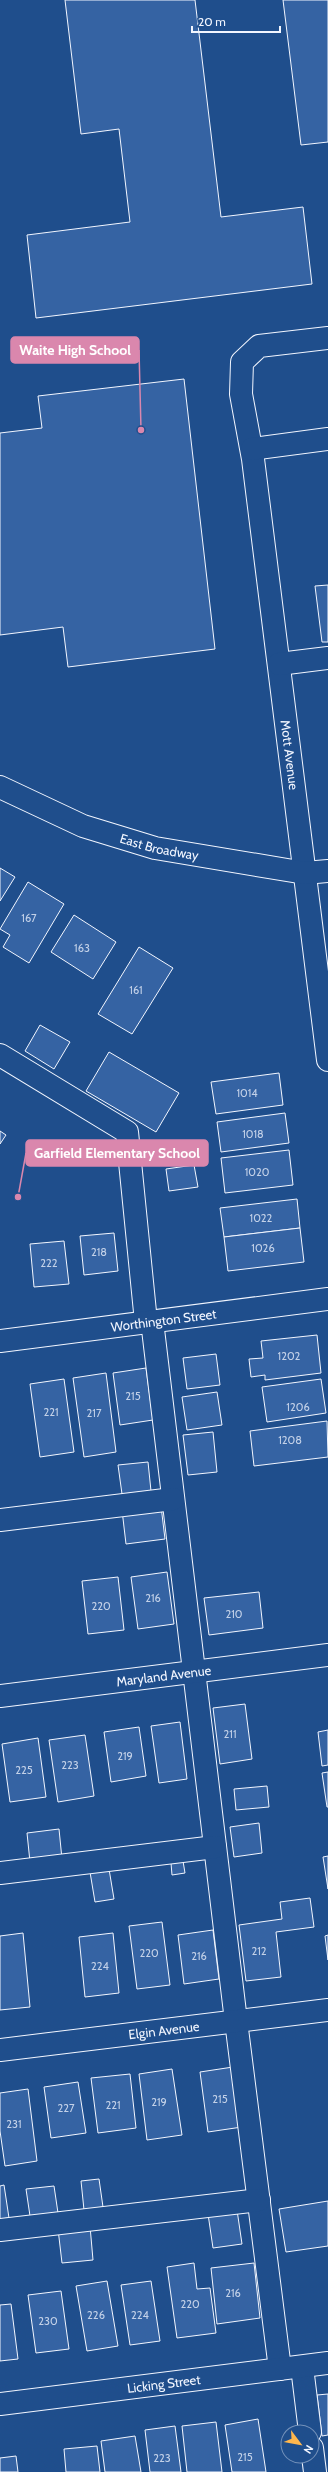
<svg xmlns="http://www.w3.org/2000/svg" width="328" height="2472" viewBox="0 0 328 2472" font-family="Cabin,sans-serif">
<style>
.building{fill:#3563a3;stroke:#f2f6ff}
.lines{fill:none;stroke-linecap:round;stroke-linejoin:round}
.minor-casing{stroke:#f2f6ff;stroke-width:24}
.minor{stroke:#1f4e8c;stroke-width:22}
.labels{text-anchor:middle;stroke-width:3;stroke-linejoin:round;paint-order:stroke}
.number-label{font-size:11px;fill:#c3d1e8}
.street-label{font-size:13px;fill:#f2f6ff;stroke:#1f4e8c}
.leader{fill:none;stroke:#da87ad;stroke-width:1.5}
.callout-dot{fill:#da87ad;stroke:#1f4e8c;stroke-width:1.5}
.callout{fill:#da87ad;stroke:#da87ad;stroke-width:1.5}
.callout-label{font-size:14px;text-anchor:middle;font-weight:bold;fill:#fff}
</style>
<rect width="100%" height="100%" fill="#1f4e8c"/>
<g class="building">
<path d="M65,0H195L221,217L303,207L312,284L36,318L27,235L130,222L119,129L81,134Z"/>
<path d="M283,0H328V142L301,145Z"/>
<path d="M184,379L215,649L68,667L63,627L0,635V433L42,428L38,396Z"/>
<path d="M328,585V642H322L315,586Z"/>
<path d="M0,868L15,877L0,901Z"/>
<path d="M28,882L64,904L29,963L3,947L10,935L0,929Z"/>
<path d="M74,915L116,942L93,979L51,952Z"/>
<path d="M139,947L173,968L132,1034L98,1014Z"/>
<path d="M40,1025L70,1042L54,1069L25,1051Z"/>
<path d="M109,1052L179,1093L156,1132L86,1091Z"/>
<path d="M279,1073L283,1105L216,1114L211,1082Z"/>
<path d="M285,1113L289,1143L221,1152L217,1122Z"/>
<path d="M0,1131L6,1135L0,1144Z"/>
<path d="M289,1150L293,1185L225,1193L221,1158Z"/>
<path d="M194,1165L198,1187L169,1191L166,1169Z"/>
<path d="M297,1199L300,1228L224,1237L220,1208Z"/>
<path d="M300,1228L304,1262L228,1271L224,1237Z"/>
<path d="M114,1233L118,1271L84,1275L80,1236Z"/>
<path d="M64,1241L69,1284L34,1287L30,1244Z"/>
<path d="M317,1335L321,1373L265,1380V1375L251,1377L249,1359L263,1358L261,1341Z"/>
<path d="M216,1354L220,1385L187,1389L183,1358Z"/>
<path d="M146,1368L153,1420L120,1425L113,1373Z"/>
<path d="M106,1373L116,1452L84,1457L73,1378Z"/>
<path d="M64,1379L74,1452L40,1457L30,1384Z"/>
<path d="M321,1379L326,1413L267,1422L262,1387Z"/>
<path d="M217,1392L222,1425L187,1430L182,1397Z"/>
<path d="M327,1421L328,1457L254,1466L250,1431Z"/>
<path d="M213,1432L217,1472L188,1475L183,1435Z"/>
<path d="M148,1462L151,1491L122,1494L118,1465Z"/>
<path d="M161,1506L165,1539L126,1544L122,1510Z"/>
<path d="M167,1572L174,1624L138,1629L131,1577Z"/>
<path d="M118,1577L124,1630L88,1634L82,1581Z"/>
<path d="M259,1592L263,1628L209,1635L204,1598Z"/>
<path d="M245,1704L252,1759L220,1764L213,1708Z"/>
<path d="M180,1722L187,1779L159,1783L151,1726Z"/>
<path d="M139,1727L146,1776L111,1782L104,1732Z"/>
<path d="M328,1730V1765L322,1766L318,1732Z"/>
<path d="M85,1735L94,1796L58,1802L49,1740Z"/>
<path d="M38,1738L46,1797L10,1802L2,1744Z"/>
<path d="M328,1772V1807H327L322,1773Z"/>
<path d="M267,1786L269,1807L236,1810L234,1789Z"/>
<path d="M259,1823L262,1853L234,1857L230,1827Z"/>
<path d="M59,1829L62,1859L30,1862L27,1833Z"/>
<path d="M328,1856V1889L323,1857Z"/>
<path d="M183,1861L185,1873L172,1875L171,1863Z"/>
<path d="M109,1869L114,1899L95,1902L90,1872Z"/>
<path d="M310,1898L314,1927L276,1932L281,1977L246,1981L239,1925L282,1919L280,1902Z"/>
<path d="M162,1922L170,1985L137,1989L129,1926Z"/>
<path d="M213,1930L219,1979L184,1984L178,1935Z"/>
<path d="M23,1933L30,2007L0,2010V1936Z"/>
<path d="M113,1933L119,1993L85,1997L79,1937Z"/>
<path d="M328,1935V1960L325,1936Z"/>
<path d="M233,2067L242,2127L208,2132L200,2072Z"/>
<path d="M172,2069L182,2135L147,2140L139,2074Z"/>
<path d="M130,2074L136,2128L98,2133L91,2078Z"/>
<path d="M78,2082L86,2133L51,2138L44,2087Z"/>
<path d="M28,2089L37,2161L5,2166L0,2131V2093Z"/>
<path d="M99,2179L103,2207L84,2210L81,2181Z"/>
<path d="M4,2185L9,2218L0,2219V2186Z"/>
<path d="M54,2186L58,2213L30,2216L26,2189Z"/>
<path d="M328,2201V2246L286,2252L279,2209Z"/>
<path d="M237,2210L242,2244L213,2248L208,2214Z"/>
<path d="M90,2226L93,2260L62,2263L58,2229Z"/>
<path d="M194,2263L197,2289L210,2288L216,2333L177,2338L167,2267Z"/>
<path d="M254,2263L260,2318L217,2324L211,2268Z"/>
<path d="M107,2281L118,2346L87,2351L76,2286Z"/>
<path d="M151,2281L160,2341L130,2345L121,2285Z"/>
<path d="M61,2291L69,2349L36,2353L28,2295Z"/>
<path d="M11,2304L18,2359L0,2361V2305Z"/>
<path d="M328,2394V2435L322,2436L317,2395Z"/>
<path d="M258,2419L266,2472H232L225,2425Z"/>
<path d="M216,2422L222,2472H187L182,2426Z"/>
<path d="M175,2426L181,2472H150L145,2430Z"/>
<path d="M135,2436L141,2472H105L101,2441Z"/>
<path d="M97,2446L100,2472H66L64,2449Z"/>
<path d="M16,2456L18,2472H0V2458Z"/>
</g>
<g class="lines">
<g class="minor-casing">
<g id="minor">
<path id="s1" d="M328,338L259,346L242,362L241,394L253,459L328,1060"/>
<path d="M252,449L328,439"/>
<path d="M279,664L328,658"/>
<path id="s2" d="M0,787L83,826L155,848L305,873L328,871"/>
<path d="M0,1055L127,1132L146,1322"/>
<path d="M152,1321L236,2021L280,2369"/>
<path id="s3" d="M0,1341L328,1299"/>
<path d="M0,1520L173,1499"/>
<path id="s4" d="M0,1696L328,1655"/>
<path d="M0,1873L215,1847"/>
<path id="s5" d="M0,2050L328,2010"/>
<path d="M0,2230L259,2200"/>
<path d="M302,2367L310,2432"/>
<path id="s6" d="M0,2404L328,2363"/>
<path d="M312,2448L315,2472"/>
</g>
</g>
<use href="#minor" class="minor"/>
</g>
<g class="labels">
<g class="number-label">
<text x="29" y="922">167</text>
<text x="82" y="952">163</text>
<text x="136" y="994">161</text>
<text x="247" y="1097">1014</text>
<text x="253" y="1138">1018</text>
<text x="257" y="1176">1020</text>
<text x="261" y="1222">1022</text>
<text x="263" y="1252">1026</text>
<text x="99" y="1256">218</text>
<text x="49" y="1267">222</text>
<text x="289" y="1360">1202</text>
<text x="133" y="1400">215</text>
<text x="298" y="1411">1206</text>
<text x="51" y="1416">221</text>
<text x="94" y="1417">217</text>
<text x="290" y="1444">1208</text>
<text x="153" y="1602">216</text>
<text x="101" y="1610">220</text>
<text x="234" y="1618">210</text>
<text x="230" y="1738">211</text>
<text x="125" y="1760">219</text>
<text x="70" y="1769">223</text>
<text x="24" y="1774">225</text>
<text x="259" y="1955">212</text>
<text x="149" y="1957">220</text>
<text x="199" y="1960">216</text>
<text x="100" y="1970">224</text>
<text x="220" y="2103">215</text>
<text x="159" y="2106">219</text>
<text x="113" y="2109">221</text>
<text x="66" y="2112">227</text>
<text x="14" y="2128">231</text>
<text x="233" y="2297">216</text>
<text x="190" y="2308">220</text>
<text x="96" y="2319">226</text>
<text x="140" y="2319">224</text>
<text x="48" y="2325">230</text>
<text x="245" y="2461">215</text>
<text x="162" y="2462">223</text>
</g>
<g class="street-label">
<text dy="5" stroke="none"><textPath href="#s1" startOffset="489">Mott Avenue</textPath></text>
<text dy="5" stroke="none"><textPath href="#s2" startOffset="171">East Broadway</textPath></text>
<text dy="5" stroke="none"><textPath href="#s3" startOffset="165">Worthington Street</textPath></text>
<text dy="5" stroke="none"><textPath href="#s4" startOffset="165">Maryland Avenue</textPath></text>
<text dy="5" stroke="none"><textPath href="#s5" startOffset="165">Elgin Avenue</textPath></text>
<text dy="5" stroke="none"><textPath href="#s6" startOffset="165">Licking Street</textPath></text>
</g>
</g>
<path class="leader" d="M141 430L139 350M18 1197L26 1153"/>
<g class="callout-dot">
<circle cx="141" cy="430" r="4"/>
<circle cx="18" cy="1197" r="4"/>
</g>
<g class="callout">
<rect x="11" y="337" width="128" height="26" rx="4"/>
<rect x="26" y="1140" width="182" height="26" rx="4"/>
</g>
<g class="callout-label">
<text x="75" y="355">Waite High School</text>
<text x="117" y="1158">Garfield Elementary School</text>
</g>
<g transform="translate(300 2444) rotate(122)"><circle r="19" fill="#1f4e8c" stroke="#7391ba"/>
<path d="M0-3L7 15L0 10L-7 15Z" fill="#ffb74d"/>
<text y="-6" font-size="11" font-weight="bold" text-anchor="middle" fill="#f2f6ff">N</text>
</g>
<path d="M192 26v6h88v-6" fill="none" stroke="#f2f6ff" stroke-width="2"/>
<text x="198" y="26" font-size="12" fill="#f2f6ff" stroke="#1f4e8c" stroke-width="3" paint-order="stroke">20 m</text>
</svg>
